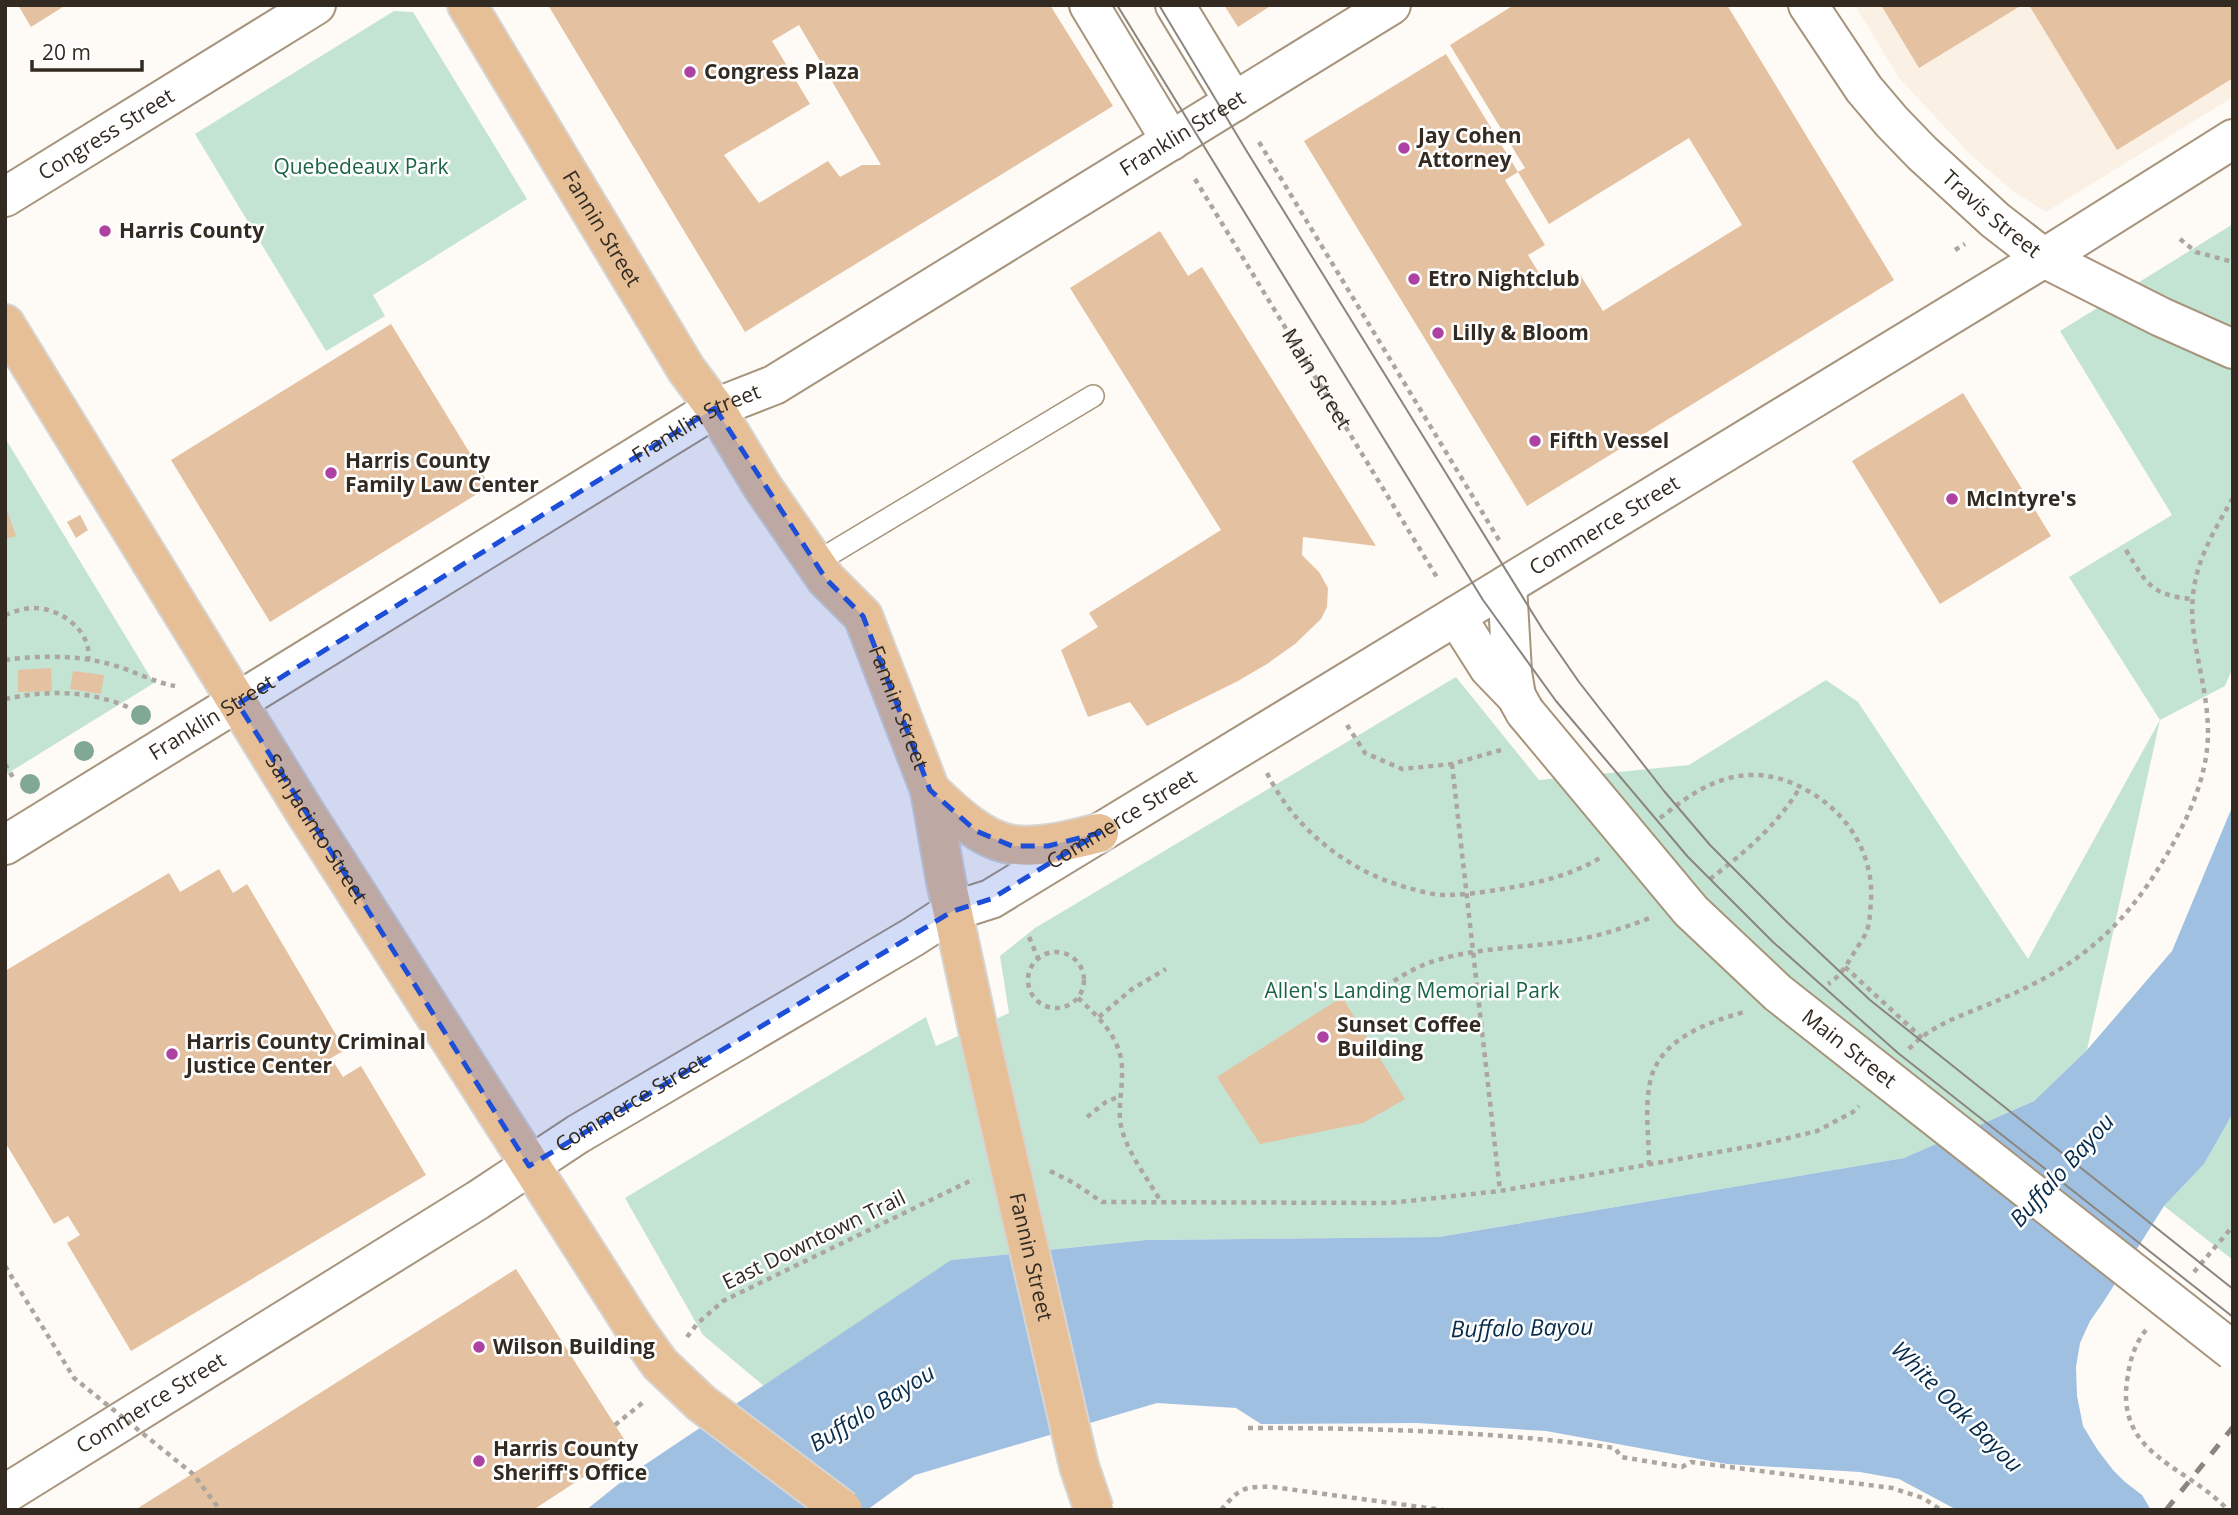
<svg xmlns="http://www.w3.org/2000/svg" width="2238" height="1515" viewBox="0 0 2238 1515" font-family="'Open Sans',sans-serif">
<style>
.built{fill:#fbf0e4}
.green{fill:#c3e4d2}
.water{fill:#a0c0e1}
.building{fill:#e4c1a1;fill-rule:evenodd}
.lines{fill:none;stroke-linecap:round;stroke-linejoin:round}
.service-casing{stroke:#a7947c;stroke-width:24}
.tertiary-casing{stroke:#a7947c;stroke-width:42}
.secondary-casing{stroke:#a7947c;stroke-width:42}
.primary-casing{stroke:#d6d5d3;stroke-width:42}
.path{stroke:#aca69f;stroke-width:4.5;stroke-dasharray:5 5;stroke-linecap:butt}
.service{stroke:#fff;stroke-width:21}
.tertiary{stroke:#fff;stroke-width:38}
.secondary{stroke:#fff;stroke-width:38}
.primary{stroke:#e6bf97;stroke-width:38}
.tram{stroke:#8b857d;stroke-width:2}
.rail{stroke:#8b857d;stroke-width:5;stroke-dasharray:12 12;stroke-linecap:butt}
.secondary-bridge-casing{stroke:#a7947c;stroke-width:42;stroke-linecap:butt}
.primary-bridge-casing{stroke:#d6d5d3;stroke-width:42;stroke-linecap:butt}
.path-bridge{stroke:#aca69f;stroke-width:4.5;stroke-dasharray:5 5;stroke-linecap:butt}
.secondary-bridge{stroke:#fff;stroke-width:38}
.primary-bridge{stroke:#e6bf97;stroke-width:38}
.tree{fill:#81a895}
.marked{fill:#1d4ed8;fill-opacity:0.2;stroke:#1d4ed8;stroke-width:5;stroke-dasharray:14 9;stroke-linejoin:round}
.poi-dot{fill:#ad42a2;stroke:#fff;stroke-width:2.5}
.labels{text-anchor:middle;stroke-width:5;stroke-linejoin:round;paint-order:stroke}
.poi-label{font-size:21px;font-weight:bold;fill:#332b21;stroke:#fff;text-anchor:start}
.street-label{font-size:21px;fill:#332b21;stroke:#fff}
.park-label{font-size:21px;fill:#1b6546;stroke:#fff}
.water-label{font-size:23px;font-style:italic;fill:#072b4b;stroke:#fff}
</style>
<rect width="100%" height="100%" fill="#fefaf5"/>
<path class="built" d="M1855,5H2233V97L2046,212L2013,191L1971,155L1899,78Z"/>
<g class="green">
<path d="M394,11L413,12L527,199L373,295L385,316L326,351L195,134Z"/>
<path d="M2233,224V667L2225,686L2160,720L2087,1050L2034,1101L1904,1158L1439,1237L1146,1240L951,1260L764,1386L703,1335L625,1198L926,1017L936,1046L1009,1013L1000,956L1035,928L1456,677L1539,780L1689,765L1826,680L1858,702L2028,959L2160,720L2069,577L2172,515L2060,331Z"/>
<path d="M5,438L154,683L5,775Z"/>
<path d="M2233,1113V1260L2164,1206L2204,1164Z"/>
</g>
<path class="water" d="M2233,805V1113L2204,1164L2164,1206L2104,1301L2090,1321L2080,1343L2076,1367L2077,1396L2083,1426L2097,1449L2113,1470L2125,1482L2142,1495L2151,1510H1957L1899,1479L1860,1472L1727,1464L1546,1431L1417,1423L1261,1424L1236,1408L1157,1403L915,1475L867,1510H586L631,1474L951,1260L1146,1240L1439,1237L1904,1158L2034,1101L2087,1050L2172,951Z"/>
<g class="building">
<path d="M18,5H66L31,27Z"/>
<path d="M548,5H1050L1113,106L745,332ZM799,25L881,165H862L840,177L828,161L759,203L724,155L810,104L772,41Z"/>
<path d="M1224,5H1272L1238,27Z"/>
<path d="M1514,5H1727L1894,280L1527,506L1304,141L1446,54L1518,172L1525,168L1450,45ZM1689,138L1742,225L1603,311L1579,273L1550,291L1528,255L1545,245L1505,180L1518,172L1549,224Z"/>
<path d="M1881,5H2022L1919,68Z"/>
<path d="M2029,5H2233V78L2117,150Z"/>
<path d="M1160,231L1188,276L1202,267L1376,546L1303,537L1302,555L1319,572L1328,588L1327,607L1321,619L1295,644L1267,664L1238,681L1147,726L1130,702L1088,717L1061,650L1098,627L1089,613L1221,530L1070,288Z"/>
<path d="M391,324L490,486L270,622L171,460Z"/>
<path d="M1963,393L2051,536L1940,604L1852,461Z"/>
<path d="M5,505L16,536L5,539Z"/>
<path d="M80,515L88,530L76,538L67,522Z"/>
<path d="M51,668L52,691L18,692V670Z"/>
<path d="M73,671L104,675L101,694L70,689Z"/>
<path d="M219,869L233,893L247,884L345,1050L331,1058L343,1077L361,1066L426,1175L131,1351L67,1243L80,1235L68,1216L54,1224L5,1142V971L169,873L180,892Z"/>
<path d="M1342,997L1405,1099L1363,1123L1260,1144L1217,1077Z"/>
<path d="M516,1269L629,1447L533,1510H135Z"/>
</g>
<g class="lines">
<g class="service-casing">
<path id="service" d="M815,563L1093,396"/>
</g>
<g class="tertiary-casing">
<g id="tertiary">
<path id="s2" d="M5,197L316,5"/>
<path id="s3" d="M5,1494L478,1200L578,1134L913,937L953,911L991,899L2044,258L2233,139"/>
</g>
</g>
<g class="secondary-casing">
<g id="secondary">
<path d="M1089,5L1171,141"/>
<path d="M1175,5L1234,102"/>
<path id="s4" d="M1808,5L1864,89L1892,122L1922,153L1995,220L2044,258L2161,317L2233,349"/>
<path d="M1507,585L1512,672L1516,696"/>
<path d="M1456,616L1489,668L1516,696L1525,712"/>
<path id="s5" d="M5,845L715,408L774,385L1391,5"/>
</g>
</g>
<g class="primary-casing">
<g id="primary">
<path id="s6" d="M467,5L686,369L715,408L762,486L826,579L863,616L930,790L946,881L976,1020"/>
<path id="s7" d="M5,324L303,809L635,1329"/>
<path d="M930,790C995,853 1012,855 1099,833"/>
</g>
</g>
<g class="path">
<path d="M1259,142L1499,540"/>
<path id="s1" d="M1195,179L1438,579"/>
<path d="M2180,239L2196,252L2233,262"/>
<path d="M1955,250L1965,244"/>
<path d="M2126,550C2146,583 2151,595 2191,599"/>
<path d="M5,615C14,612 23,608 33,608C59,607 93,631 88,660"/>
<path d="M5,660C40,655 79,655 113,665C134,671 153,682 175,686"/>
<path d="M5,699C48,690 90,690 130,708"/>
<path d="M1347,725L1365,753L1402,769L1452,764L1501,750"/>
<path d="M5,764L14,779"/>
<path d="M1452,764L1500,1191"/>
<path d="M1267,773C1295,830 1348,871 1408,888C1420,891 1433,895 1445,895C1468,895 1492,891 1514,887C1545,881 1573,874 1600,858"/>
<path d="M1660,818C1687,797 1713,777 1749,775C1771,774 1791,781 1810,792C1849,815 1874,855 1871,902C1870,912 1870,924 1866,933C1863,939 1858,946 1855,951C1847,964 1841,976 1828,984"/>
<path d="M1710,879C1744,853 1779,824 1800,787"/>
<path d="M1029,937L1038,958"/>
<circle cx="1056" cy="980" r="28"/>
<path d="M1845,967L1922,1038"/>
<path d="M1078,998C1101,1019 1124,1041 1122,1075C1122,1093 1117,1112 1122,1130C1129,1155 1148,1179 1161,1202"/>
<path d="M1369,998C1390,983 1410,969 1434,961C1475,948 1520,948 1562,942C1593,938 1621,929 1650,918"/>
<path d="M1099,1017L1132,989L1166,969"/>
<path d="M1909,1049C1932,1023 1970,1013 2001,999C2065,972 2109,941 2149,883C2178,839 2208,786 2208,732C2208,702 2200,672 2195,642C2185,582 2203,549 2233,498"/>
<path d="M1087,1117L1106,1102L1120,1096"/>
<path d="M1649,1165C1649,1137 1644,1105 1651,1078C1662,1038 1709,1022 1744,1012"/>
<path d="M1050,1171L1074,1183L1102,1202L1390,1203L1500,1191L1763,1144L1817,1131L1853,1112L1859,1106"/>
<path d="M2194,1272L2233,1226"/>
<path d="M2146,1330C2136,1342 2130,1359 2128,1375C2113,1455 2185,1464 2228,1510"/>
<path d="M687,1337L697,1324L723,1301L974,1179"/>
<path d="M615,1425L646,1400"/>
<path d="M1248,1428C1371,1428 1493,1431 1615,1448L1621,1457L1682,1467L1691,1462L1892,1488L1923,1498L1941,1510"/>
<path d="M1221,1510C1240,1488 1243,1486 1273,1487L1443,1510"/>
</g>
<use href="#service" class="service"/>
<use href="#tertiary" class="tertiary"/>
<use href="#secondary" class="secondary"/>
<use href="#primary" class="primary"/>
<g class="tram">
<path d="M1117,5L1483,600L1556,701L1688,857L1773,942L1898,1053L2233,1317"/>
<path d="M1159,5L1246,150L1543,630L1579,682L1664,791L1710,845L1787,922L1870,1000L2233,1289"/>
</g>
<path class="rail" d="M2166,1510L2233,1427"/>
<g class="secondary-bridge-casing">
<g id="secondary-bridge">
<path id="s8" d="M1525,712L1691,911L1778,993L2233,1351"/>
</g>
</g>
<g class="primary-bridge-casing">
<g id="primary-bridge">
<path id="s9" d="M976,1020L1079,1466L1094,1510"/>
<path d="M635,1329L660,1364L701,1403L843,1510"/>
</g>
</g>
<path class="path-bridge" d="M5,1266L74,1378L193,1474L220,1510"/>
<use href="#secondary-bridge" class="secondary-bridge"/>
<use href="#primary-bridge" class="primary-bridge"/>
</g>
<g class="tree">
<circle cx="141" cy="715" r="10"/>
<circle cx="84" cy="751" r="10"/>
<circle cx="30" cy="784" r="10"/>
</g>
<path class="marked" d="M715,408L826,579L863,616L930,790L976,831L1012,846H1048L1099,833L991,899L953,911L529,1166L238,704Z"/>
<g class="poi-dot">
<circle cx="690" cy="72" r="7"/>
<circle cx="1404" cy="148" r="7"/>
<circle cx="105" cy="231" r="7"/>
<circle cx="1414" cy="279" r="7"/>
<circle cx="1438" cy="333" r="7"/>
<circle cx="1535" cy="441" r="7"/>
<circle cx="331" cy="473" r="7"/>
<circle cx="1952" cy="499" r="7"/>
<circle cx="1323" cy="1037" r="7"/>
<circle cx="172" cy="1054" r="7"/>
<circle cx="479" cy="1347" r="7"/>
<circle cx="479" cy="1461" r="7"/>
</g>
<g class="labels">
<g class="poi-label">
<text x="704" y="79">Congress Plaza</text>
<text x="1418" y="143">Jay Cohen<tspan x="1418" dy="24">Attorney</tspan></text>
<text x="119" y="238">Harris County</text>
<text x="1428" y="286">Etro Nightclub</text>
<text x="1452" y="340">Lilly &amp; Bloom</text>
<text x="1549" y="448">Fifth Vessel</text>
<text x="345" y="468">Harris County<tspan x="345" dy="24">Family Law Center</tspan></text>
<text x="1966" y="506">McIntyre's</text>
<text x="1337" y="1032">Sunset Coffee<tspan x="1337" dy="24">Building</tspan></text>
<text x="186" y="1049">Harris County Criminal<tspan x="186" dy="24">Justice Center</tspan></text>
<text x="493" y="1354">Wilson Building</text>
<text x="493" y="1456">Harris County<tspan x="493" dy="24">Sheriff's Office</tspan></text>
</g>
<g class="street-label">
<text dy="7" stroke="none"><textPath href="#s5" startOffset="1377">Franklin Street</textPath></text>
<text dy="7" stroke="none"><textPath href="#s2" startOffset="119">Congress Street</textPath></text>
<text dy="7" stroke="none"><textPath href="#s4" startOffset="280">Travis Street</textPath></text>
<text dy="7" stroke="none"><textPath href="#s6" startOffset="261">Fannin Street</textPath></text>
<text dy="7" stroke="none"><textPath href="#s1" startOffset="234">Main Street</textPath></text>
<text dy="7" stroke="none"><textPath href="#s5" startOffset="810">Franklin Street</textPath></text>
<text dy="7" stroke="none"><textPath href="#s3" startOffset="1871">Commerce Street</textPath></text>
<text dy="7" stroke="none"><textPath href="#s6" startOffset="828">Fannin Street</textPath></text>
<text dy="7" stroke="none"><textPath href="#s5" startOffset="243">Franklin Street</textPath></text>
<text dy="7" stroke="none"><textPath href="#s3" startOffset="1306">Commerce Street</textPath></text>
<text dy="7" stroke="none"><textPath href="#s7" startOffset="593">San Jacinto Street</textPath></text>
<text dy="7" stroke="none"><textPath href="#s8" startOffset="469">Main Street</textPath></text>
<text dy="7" stroke="none"><textPath href="#s3" startOffset="738">Commerce Street</textPath></text>
<text transform="translate(814 1240) rotate(-26)" y="7">East Downtown Trail</text>
<text dy="7" stroke="none"><textPath href="#s9" startOffset="243">Fannin Street</textPath></text>
<text dy="7" stroke="none"><textPath href="#s3" startOffset="172">Commerce Street</textPath></text>
</g>
<g class="park-label">
<text x="361" y="174">Quebedeaux Park</text>
<text x="1412" y="998">Allen's Landing Memorial Park</text>
</g>
<g class="water-label">
<text transform="translate(2062 1170) rotate(-48)" y="8">Buffalo Bayou</text>
<text transform="translate(1522 1328) rotate(-1)" y="8">Buffalo Bayou</text>
<text transform="translate(1957 1407) rotate(45)" y="8">White Oak Bayou</text>
<text transform="translate(872 1408) rotate(-32)" y="8">Buffalo Bayou</text>
</g>
</g>
<rect width="2238" height="1515" fill="none" stroke="#332b21" stroke-width="14"/>
<path d="M32 60v10h110v-10" fill="none" stroke="#332b21" stroke-width="3.5"/>
<text x="42" y="60" font-size="21" fill="#332b21" stroke="#ffffff" stroke-width="5" paint-order="stroke">20 m</text>
</svg>
